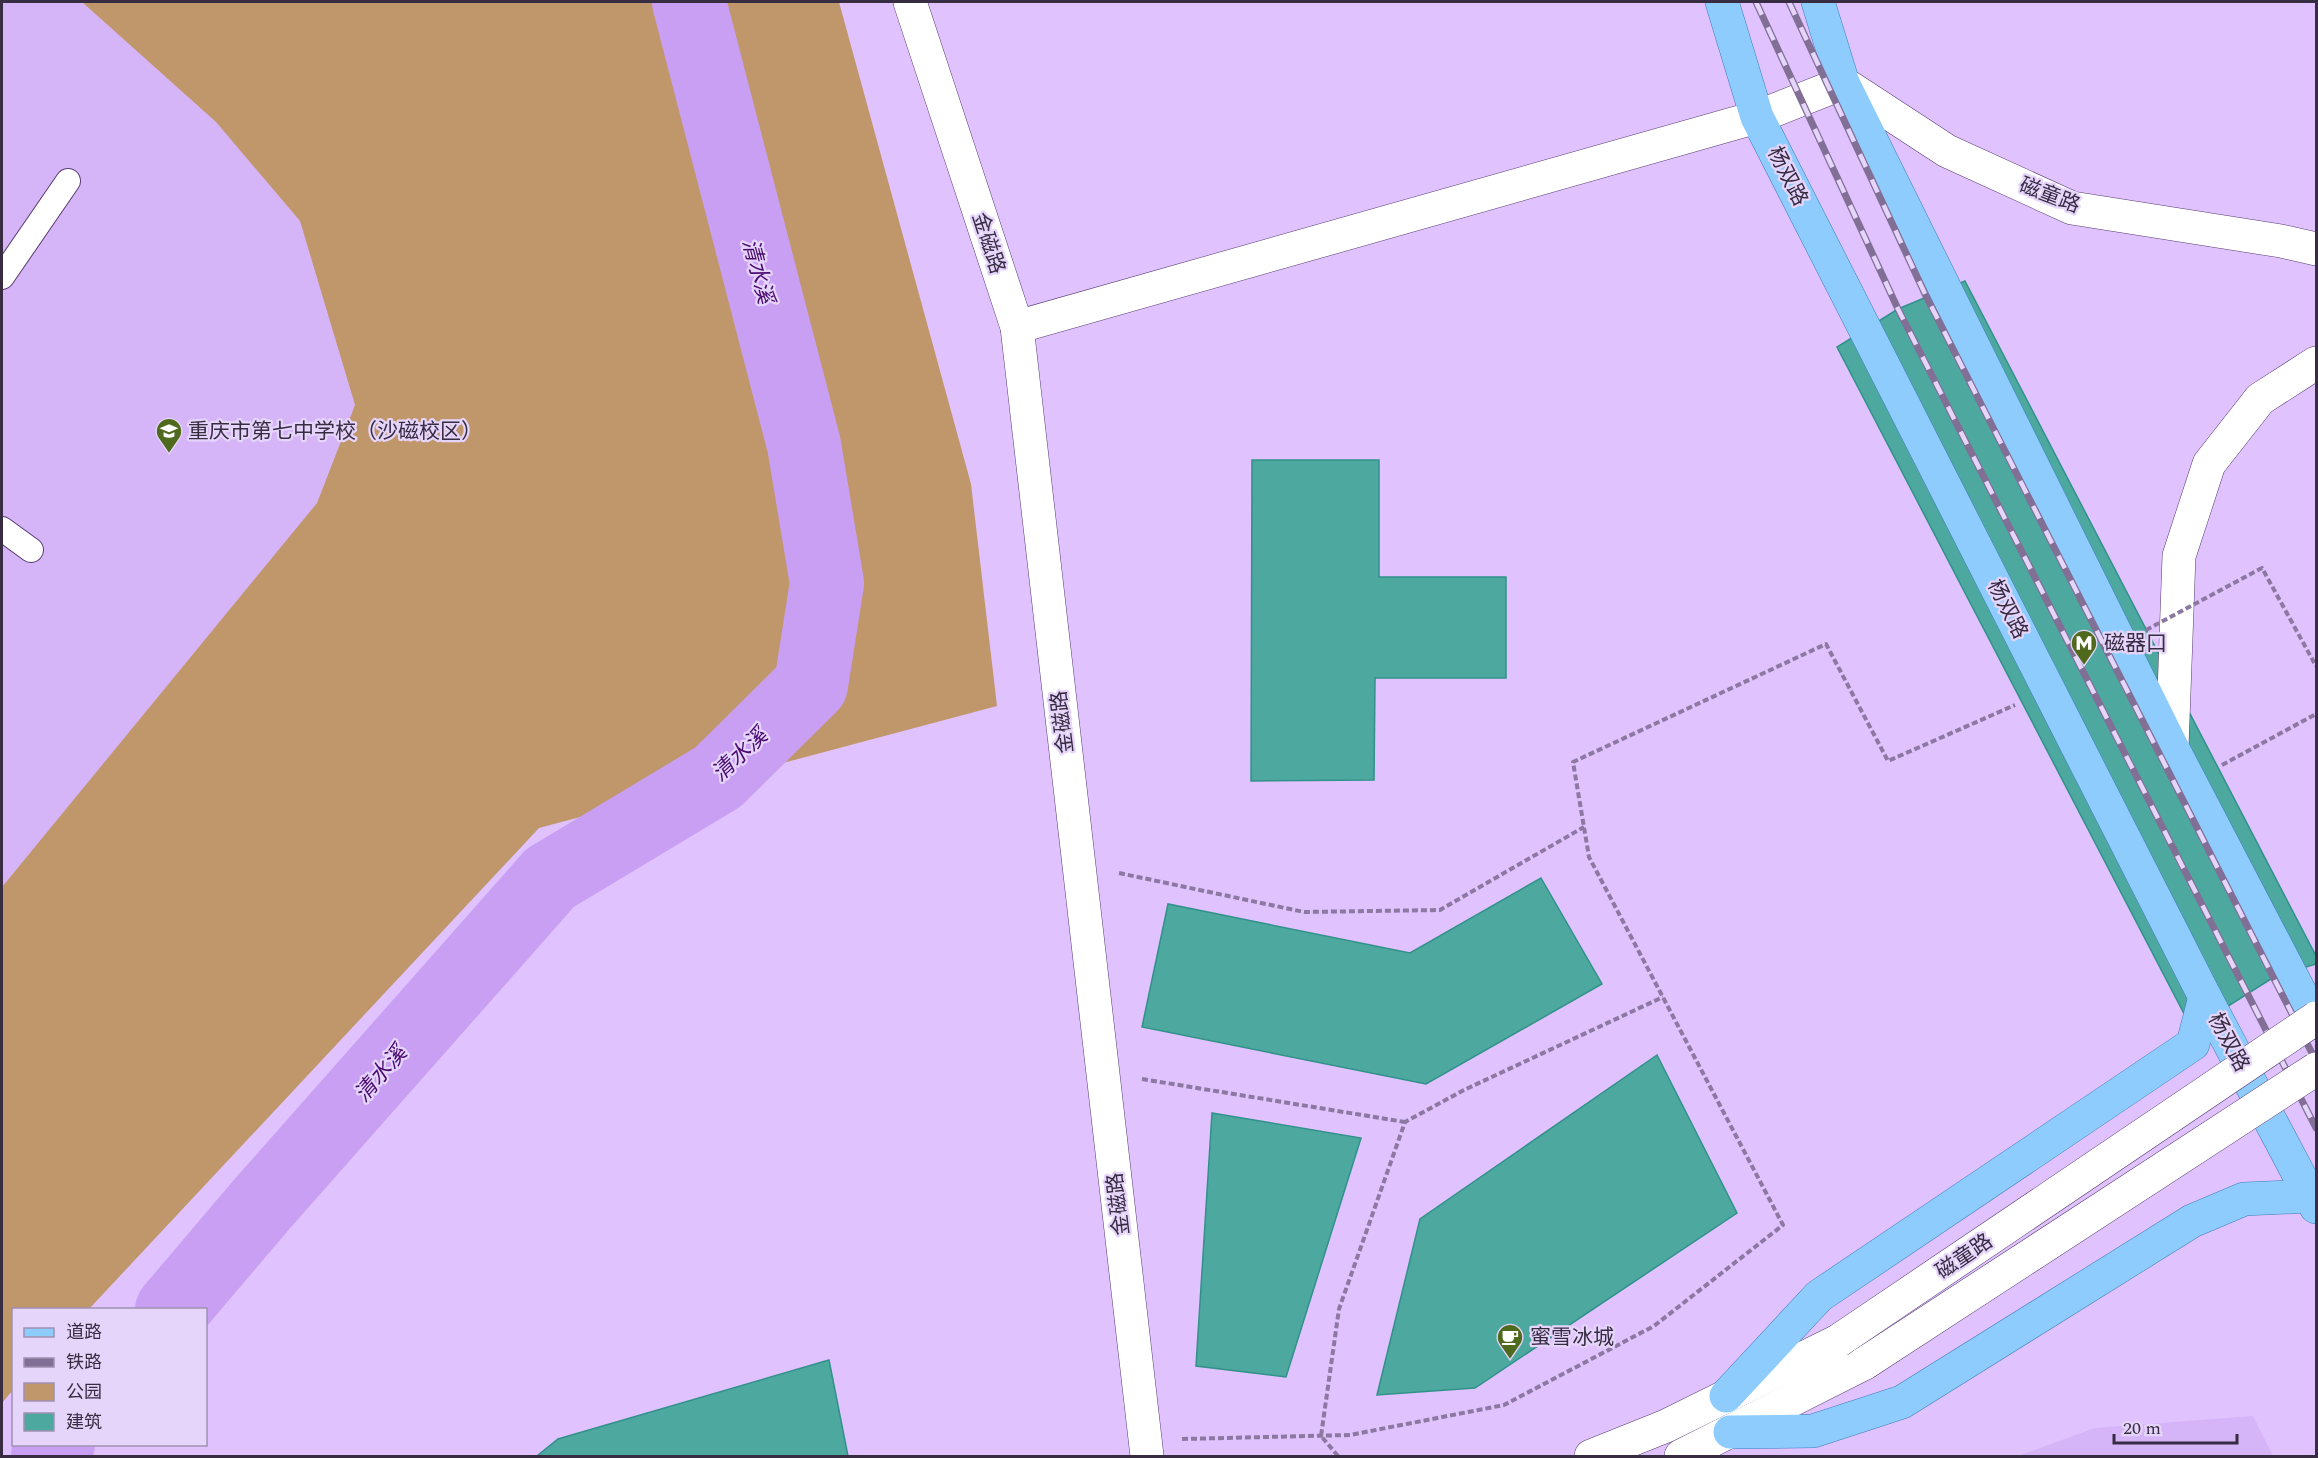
<svg xmlns="http://www.w3.org/2000/svg" width="2318" height="1458" viewBox="0 0 2318 1458" font-family="Spectral,'Noto Sans SC',serif">
<style>
.built{fill:#d5b4f7}
.green{fill:#c0966b}
.lines{fill:none;stroke-linecap:round;stroke-linejoin:round}
.river{stroke:#c99ff3;stroke-width:74}
.building{fill:#4da9a0;stroke:#329189;stroke-width:1.5}
.service-casing{stroke:#573d70;stroke-width:26}
.minor-casing{stroke:#573d70;stroke-width:34}
.tertiary-casing{stroke:#573d70;stroke-width:34}
.secondary-casing{stroke:#573d70;stroke-width:34}
.primary-casing{stroke:#407ebc;stroke-width:34}
.path{stroke:#8d78a2;stroke-width:4;stroke-dasharray:6 3;stroke-linecap:butt}
.service{stroke:#fff;stroke-width:24}
.minor{stroke:#fff;stroke-width:33}
.tertiary{stroke:#fff;stroke-width:33}
.secondary{stroke:#fff;stroke-width:33}
.primary{stroke:#8fccfe;stroke-width:33}
.rail-casing{stroke:#826f96;stroke-width:7}
.rail{stroke:#e6d5fa;stroke-width:4.5;stroke-dasharray:14;stroke-linecap:butt}
.secondary-bridge-casing{stroke:#573d70;stroke-width:34;stroke-linecap:butt}
.path-bridge{stroke:#8d78a2;stroke-width:4;stroke-dasharray:6 3;stroke-linecap:butt}
.secondary-bridge{stroke:#fff;stroke-width:33}
.labels{text-anchor:middle;stroke-width:4.5;stroke-linejoin:round;paint-order:stroke}
.street-label{font-size:21px;fill:#382c43;stroke:#e6d5fa}
.poi-label{font-size:21px;fill:#382c43;stroke:#e6d5fa;text-anchor:start}
.water-label{font-size:22px;font-style:italic;fill:#490c70;stroke:#e6d5fa}
</style>
<rect width="100%" height="100%" fill="#dfc2fe"/>
<g class="built">
<path d="M2,2H82L216,122L300,221L355,405L317,503L2,887Z"/>
<path d="M2253,1416L2273,1456H2018L2095,1428Z"/>
</g>
<path class="green" d="M82,2H839L971,484L997,706L539,828L89,1309L14,1310L13,1390L2,1403V887L317,503L355,405L300,221L216,122Z"/>
<g class="lines">
<g class="river">
<path d="M172,1310L262,1204L550,878L718,777L811,685L827,583L804,445L689,2"/>
<path d="M48,1456L58,1444"/>
</g>
</g>
<g class="building">
<path d="M1965,281L2316,956V964L2274,977L2192,1029L1837,347L1898,309Z"/>
<path d="M1252,460H1379V577H1506V678H1375L1374,780L1251,781Z"/>
<path d="M1541,878L1602,984L1426,1084L1142,1027L1168,904L1410,953Z"/>
<path d="M1657,1055L1737,1213L1475,1388L1377,1395L1420,1219Z"/>
<path d="M1212,1113L1361,1138L1286,1377L1196,1366Z"/>
<path d="M829,1360L848,1456H537L558,1439Z"/>
</g>
<g class="lines">
<g class="service-casing">
<g id="service">
<path d="M2,277L68,181"/>
<path d="M2,529L31,550"/>
</g>
</g>
<g class="minor-casing">
<path id="minor" d="M1017,327L1757,117L1843,83"/>
</g>
<g class="tertiary-casing">
<path id="tertiary" d="M910,2L1017,327L1147,1456"/>
</g>
<g class="secondary-casing">
<g id="secondary">
<path d="M1843,83L1947,151L2072,208L2281,241L2316,249"/>
<path d="M2172,747L2179,556L2209,464L2260,399L2316,363"/>
<path d="M1591,1456L1666,1426L1838,1341"/>
<path d="M1681,1456L1865,1363"/>
</g>
</g>
<g class="primary-casing">
<g id="primary">
<path d="M1722,2L1757,117L2205,997L2316,1207"/>
<path d="M1818,2L1843,83L2172,747L2316,1023"/>
<path d="M1726,1396L1819,1296L2193,1044L2205,997"/>
<path d="M1730,1432L1813,1431L1902,1402L2192,1221L2244,1199L2311,1196"/>
</g>
</g>
<g class="path">
<path d="M2222,765L2316,714"/>
<path d="M1119,873L1304,912L1440,910L1584,827"/>
<path d="M1142,1079L1405,1122"/>
<path d="M1182,1439L1350,1435L1504,1405L1654,1326L1783,1225L1589,857L1573,762L1826,644L1888,761L2015,705"/>
<path d="M1338,1456L1321,1436L1339,1309L1405,1122L1464,1090L1663,997"/>
</g>
<use href="#service" class="service"/>
<use href="#minor" class="minor"/>
<use href="#tertiary" class="tertiary"/>
<use href="#secondary" class="secondary"/>
<use href="#primary" class="primary"/>
<g class="rail-casing">
<g id="rail">
<path d="M1756,2L1898,309L2316,1128"/>
<path d="M1789,2L1926,296L2316,1061"/>
</g>
</g>
<use href="#rail" class="rail"/>
<g class="secondary-bridge-casing">
<g id="secondary-bridge">
<path d="M1838,1341L2316,1018"/>
<path d="M1865,1363L2316,1069"/>
</g>
</g>
<path class="path-bridge" d="M2146,630L2262,568L2316,666"/>
<use href="#secondary-bridge" class="secondary-bridge"/>
</g>
<defs>
<g id="school-pin" transform="scale(1.35)"><path d="M0 17L-7.5 6A9.5 9.5 0 1 1 7.5 6Z" fill="#4f6a1d" stroke="#e6d5fa"/><path d="M0-5L7-2L0 1L-7-2ZM-4 1L0 2.5L4 1V4Q0 6-4 4Z" fill="#fff"/></g>
<g id="metro-pin" transform="scale(1.35)"><path d="M0 17L-7.5 6A9.5 9.5 0 1 1 7.5 6Z" fill="#4f6a1d" stroke="#e6d5fa"/><path d="M-5.5 5V-5H-3L0 0L3-5H5.5V5H3V-.5L0 4L-3-.5V5Z" fill="#fff"/></g>
<g id="cafe-pin" transform="scale(1.35)"><path d="M0 17L-7.5 6A9.5 9.5 0 1 1 7.5 6Z" fill="#4f6a1d" stroke="#e6d5fa"/><path d="M-5.5-4.5H6V0H3Q3 3.5 0 3.5H-2.5Q-5.5 3.5-5.5 0ZM3-3.2v2h1.7v-2ZM-6 4.5H4V6H-6Z" fill="#fff"/></g>
</defs>
<g fill-rule="evenodd">
<use href="#school-pin" x="169" y="431"/>
<use href="#metro-pin" x="2084" y="643"/>
<use href="#cafe-pin" x="1510" y="1337"/>
</g>
<g class="labels">
<g class="street-label">
<text transform="translate(1788 176) rotate(63)" y="7">杨双路</text>
<text transform="translate(2050 195) rotate(21)" y="7">磁童路</text>
<text transform="translate(989 243) rotate(72)" y="7">金磁路</text>
<text transform="translate(2008 609) rotate(63)" y="7">杨双路</text>
<text transform="translate(1062 722) rotate(-97)" y="7">金磁路</text>
<text transform="translate(2229 1042) rotate(62)" y="7">杨双路</text>
<text transform="translate(1118 1204) rotate(-97)" y="7">金磁路</text>
<text transform="translate(1964 1256) rotate(-34)" y="7">磁童路</text>
</g>
<g class="poi-label">
<text x="188" y="438">重庆市第七中学校（沙磁校区）</text>
<text x="2104" y="650">磁器口</text>
<text x="1530" y="1344">蜜雪冰城</text>
</g>
<g class="water-label">
<text transform="translate(759 271) rotate(75)" y="8">清水溪</text>
<text transform="translate(739 754) rotate(-43)" y="8">清水溪</text>
<text transform="translate(380 1073) rotate(-49)" y="8">清水溪</text>
</g>
</g>
<rect width="2318" height="1458" fill="none" stroke="#382c43" stroke-width="6"/>
<rect x="12" y="1308" width="195" height="138" fill="#e6d5fa" stroke="#a091b1" stroke-width="1.5"/>
<rect x="24" y="1328" width="30" height="9" fill="#8fccfe" stroke="#a091b1" stroke-width="1.5"/>
<text x="66" y="1338" font-size="18" fill="#382c43">道路</text>
<rect x="24" y="1358" width="30" height="9" fill="#826f96" stroke="#a091b1" stroke-width="1.5"/>
<text x="66" y="1368" font-size="18" fill="#382c43">铁路</text>
<rect x="24" y="1383" width="30" height="18" fill="#c0966b" stroke="#a091b1" stroke-width="1.5"/>
<text x="66" y="1398" font-size="18" fill="#382c43">公园</text>
<rect x="24" y="1413" width="30" height="18" fill="#4da9a0" stroke="#a091b1" stroke-width="1.5"/>
<text x="66" y="1428" font-size="18" fill="#382c43">建筑</text>
<path d="M2114 1434v9h123v-9" fill="none" stroke="#382c43" stroke-width="3"/>
<text x="2123" y="1434" font-size="18" fill="#382c43" stroke="#e6d5fa" stroke-width="4.5" paint-order="stroke">20 m</text>
</svg>
